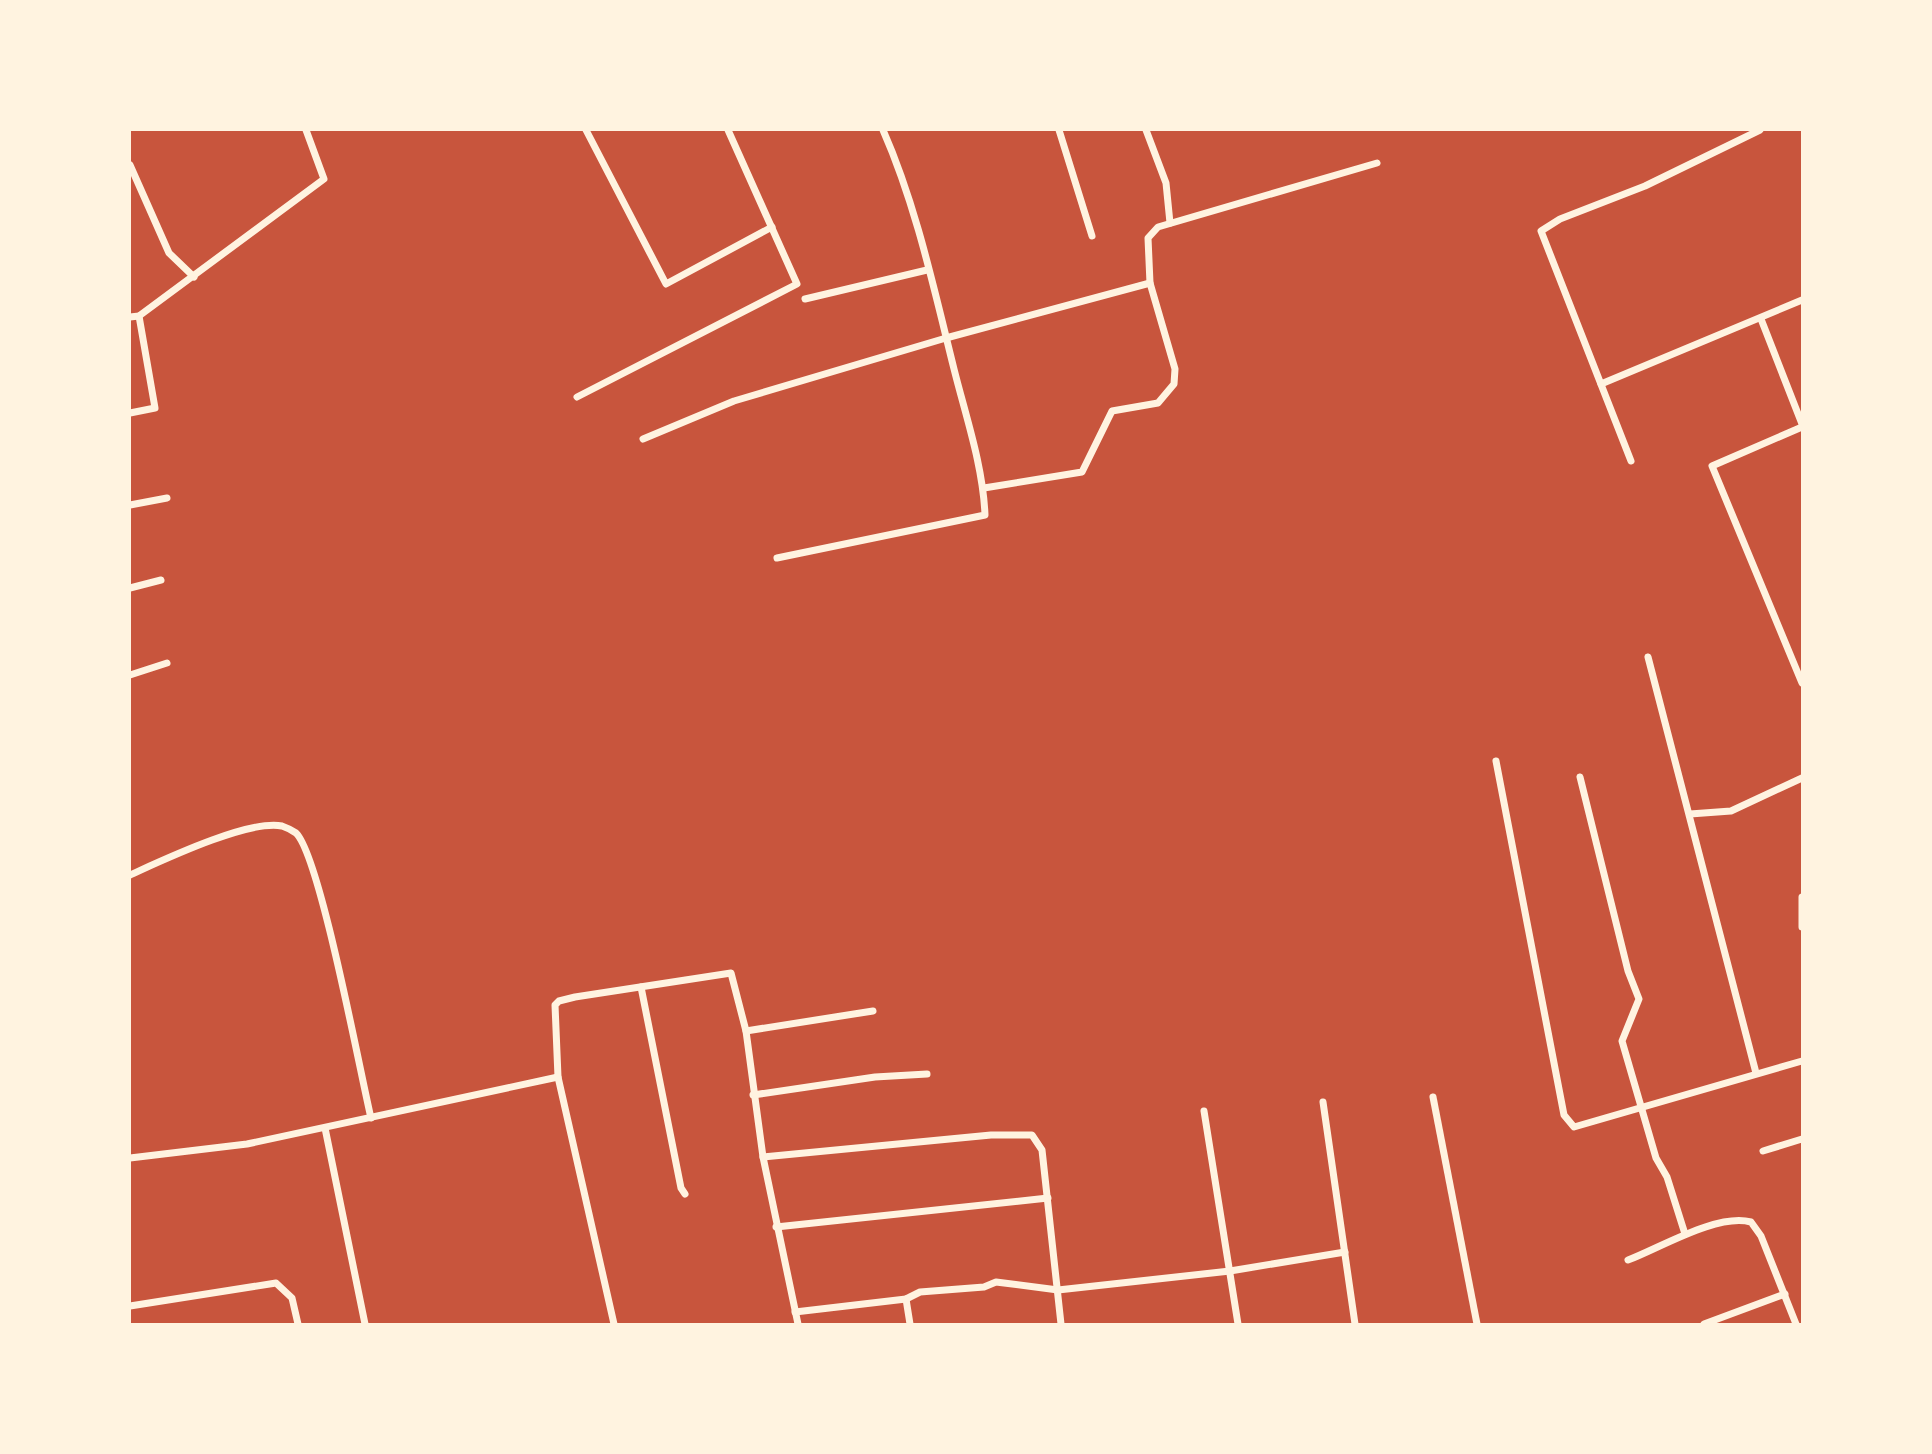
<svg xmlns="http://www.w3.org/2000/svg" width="1932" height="1454" viewBox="0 0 1932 1454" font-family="Roboto,sans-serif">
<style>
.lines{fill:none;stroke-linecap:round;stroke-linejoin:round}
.minor{stroke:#fff3e0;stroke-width:7}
</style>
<rect width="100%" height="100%" fill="#c8553d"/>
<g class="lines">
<g class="minor">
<path d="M586,130L666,284L772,227"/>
<path d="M1059,130L1092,236"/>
<path d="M1146,130L1166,183L1170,223"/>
<path d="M130,165L169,253L194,277"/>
<path d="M805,299L927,270"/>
<path d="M130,317L139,316L324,179L306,130"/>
<path d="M1761,319L1802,424"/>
<path d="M1601,384L1802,300"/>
<path d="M577,397L797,284L728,130"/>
<path d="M130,413L155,408L139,316"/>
<path d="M1802,427L1712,466L1802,683"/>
<path d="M643,439L734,401L946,338L1150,283"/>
<path d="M1631,461L1541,231L1560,219L1645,186L1760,130"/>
<path d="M984,488L1082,472L1112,411L1158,403L1174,384L1175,369L1150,283L1148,238L1158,227L1377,163"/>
<path d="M130,505L167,498"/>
<path d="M777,558L985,515C983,466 966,417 954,369C934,289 916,205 883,130"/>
<path d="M130,588L161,580"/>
<path d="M1648,657L1756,1073"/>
<path d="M130,675L167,663"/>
<path d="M1496,761L1564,1115L1574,1127L1802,1061"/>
<path d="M1580,777L1628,971L1639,999L1622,1041L1656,1158L1667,1177L1685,1234"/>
<path d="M1690,814L1731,811L1802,778"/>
<path d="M130,875C161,861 249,819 282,826C285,827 293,831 296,833C320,856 360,1072 371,1118"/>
<path d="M1802,897V927"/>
<path d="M641,987L681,1188L685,1194"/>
<path d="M746,1031L873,1011"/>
<path d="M753,1095L875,1077L927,1074"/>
<path d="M1433,1097L1477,1324"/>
<path d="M1323,1102L1355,1324"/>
<path d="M1204,1111L1238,1324"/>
<path d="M325,1128L365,1324"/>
<path d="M1763,1151L1802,1139"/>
<path d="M763,1157L991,1135H1032L1042,1150L1061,1324"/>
<path d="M130,1158L247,1144L558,1077"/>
<path d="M776,1227L1048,1198"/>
<path d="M1628,1260C1660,1248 1717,1213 1751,1222L1761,1236L1796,1324"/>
<path d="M906,1299L910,1324"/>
<path d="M130,1306L276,1283L292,1298L298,1324"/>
<path d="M795,1312L906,1299L920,1292L984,1287L996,1282L1058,1290L1230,1271L1345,1252"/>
<path d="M614,1324L558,1077L555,1005L559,1001L575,997L731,973L746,1031L763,1157L798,1324"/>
<path d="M1704,1324L1785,1294"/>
</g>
</g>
<rect width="1932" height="1454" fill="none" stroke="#fff3e0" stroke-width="262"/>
</svg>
